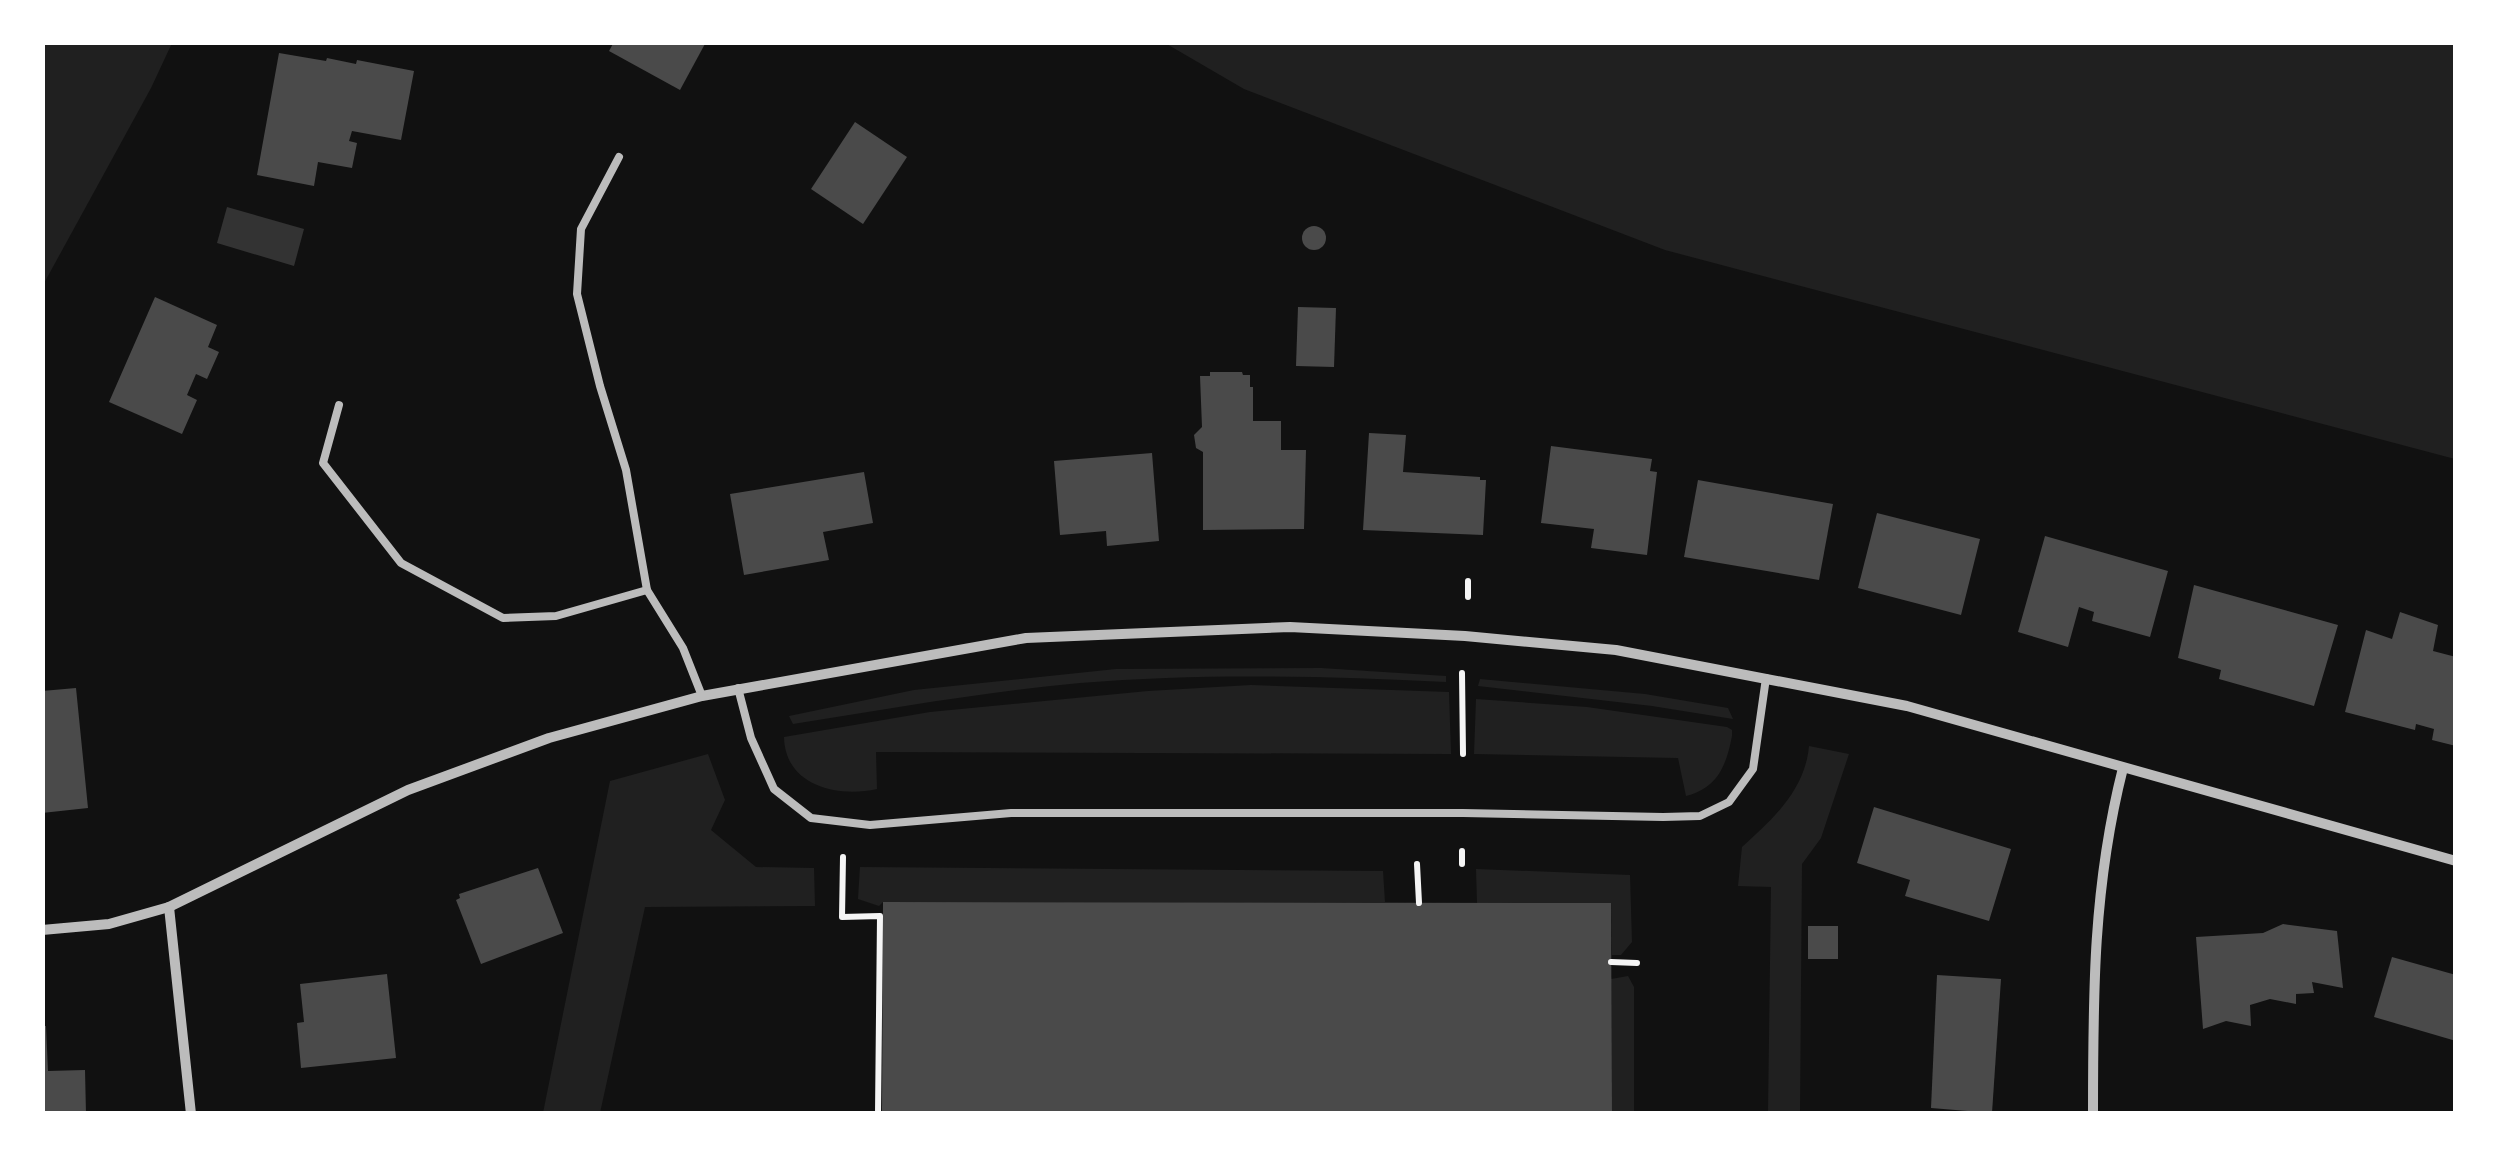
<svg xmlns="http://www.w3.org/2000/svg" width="2498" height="1156" viewBox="0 0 2498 1156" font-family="Helvetica,sans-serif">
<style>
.green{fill:#202020}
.water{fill:#333}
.building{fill:#4a4a4a}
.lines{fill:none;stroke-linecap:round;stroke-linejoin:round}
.path{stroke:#f5f5f5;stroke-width:6}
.service{stroke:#bcbcbc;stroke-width:8}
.minor{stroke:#bcbcbc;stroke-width:10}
</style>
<rect width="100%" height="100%" fill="#111"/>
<g class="green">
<path d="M43,42L172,43L151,88L43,285Z"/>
<path d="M1165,43H2455V459L1665,250L1244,89Z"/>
<path d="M1321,668L1446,676V682C1325,676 1201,673 1080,683C983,692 888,709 793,724L789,716L914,690L1116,669Z"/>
<path d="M1480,679L1645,694L1728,708L1733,719L1652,706L1478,686Z"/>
<path d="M1251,685L1449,692L1451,754L876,752L877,789C836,798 785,785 784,737L930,712L1148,691Z"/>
<path d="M1476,699L1587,707L1727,727L1732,730V736C1726,767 1717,788 1686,796L1678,758L1474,754Z"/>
<path d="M1809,746L1849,754L1821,838L1802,864L1800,1113H1768L1771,887L1738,886L1742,847C1774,818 1805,790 1809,746Z"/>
<path d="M708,754L725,800L711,830L756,867L814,868L815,906L645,907L600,1113H543L610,781Z"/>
<path d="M860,867L1383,871L1385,902H883L879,906L858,899Z"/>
<path d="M1476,869L1630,875L1632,942L1621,955H1612L1611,903H1477Z"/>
<path d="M1628,976L1634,987V1113H1612L1611,979Z"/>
</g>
<path class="water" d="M227,207L304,229L294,266L217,243Z"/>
<g class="building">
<path d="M614,42H706L680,90L609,51Z"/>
<path d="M279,53L326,61L327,58L356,64L357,60L414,71L401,140L352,131L349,141L357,143L352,168L318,162L314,186L257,175Z"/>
<path d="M855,122L907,157L863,224L811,189Z"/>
<circle cx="1314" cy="238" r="12"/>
<path d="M155,297L217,325L208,347L219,352L207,379L196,374L187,395L197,400L182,434L109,402Z"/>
<path d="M1298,307L1336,308L1334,367L1296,366Z"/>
<path d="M1210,372H1242L1243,375H1250V387H1253V421H1281V450H1306L1304,529L1203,530V452L1196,448L1194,435L1202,427L1200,376H1210Z"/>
<path d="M1369,433L1406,435L1403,472L1480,477V480H1486L1483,535L1363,530Z"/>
<path d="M1551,446L1652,459L1650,471L1657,472L1647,555L1591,548L1594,529L1541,523Z"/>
<path d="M1152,453L1159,541L1107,546L1106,531L1060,535L1054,461Z"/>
<path d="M864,472L873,523L823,532L829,560L744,575L730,494Z"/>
<path d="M1698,480L1833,504L1819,580L1684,557Z"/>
<path d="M1877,513L1980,539L1961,615L1858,588Z"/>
<path d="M2045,536L2168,571L2150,637L2092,621L2094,612L2079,607L2068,647L2018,632Z"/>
<path d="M2194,585L2338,625L2314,706L2219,679L2221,670L2178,658Z"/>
<path d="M2400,612L2438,625L2433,651L2456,657V746L2432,740L2434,729L2416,724L2415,730L2345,712L2366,630L2392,639Z"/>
<path d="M76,688L88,808L42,813V691Z"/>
<path d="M1874,807L2011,849L1989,921L1905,896L1910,880L1857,863Z"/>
<path d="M538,868L563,933L481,964L456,900L460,898L459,894Z"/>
<path d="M883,902L1611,903L1612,1114H882Z"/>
<path d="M2283,924L2337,931L2343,988L2312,982L2314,993L2296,994V1004L2270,999L2250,1005L2251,1026L2226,1021L2203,1029L2196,937L2263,933Z"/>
<rect x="1808" y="926" width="30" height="33"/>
<path d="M2392,957L2456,975V1041L2374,1017Z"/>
<path d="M387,974L396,1058L301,1068L297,1023L304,1022L300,984Z"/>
<path d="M1937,975L2001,979L1992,1113L1931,1108Z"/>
<path d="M42,1026H46L48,1071L85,1070L86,1114H42Z"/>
</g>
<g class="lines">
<g class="path">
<path d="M1468,581V597"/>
<path d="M1462,673L1463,754"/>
<path d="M843,857L842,917L880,916L878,1114"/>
<path d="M1417,864L1419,903"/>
<path d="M1462,864V851"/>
<path d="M1611,962L1637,963"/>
</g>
<g class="service">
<path d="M619,157L581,229L577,294L600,386L626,470L647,590L683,648L702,696"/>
<path d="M339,405L323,463L401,563L503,618L556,616L647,590"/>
<path d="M738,688L751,738L774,789L811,818L870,825L1011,813H1463L1663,817L1700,816L1729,802L1753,769L1766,678"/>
</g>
<g class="minor">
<path d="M169,907L191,1114"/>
<path d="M42,930L109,924L169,907L408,790L549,738L702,696L1026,638L1290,627L1465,636L1616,650L1907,706L2456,861"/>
<path d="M2093,1114C2093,993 2093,886 2123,768"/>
</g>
</g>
<rect width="2498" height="1156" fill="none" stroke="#ffffff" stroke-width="90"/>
</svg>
